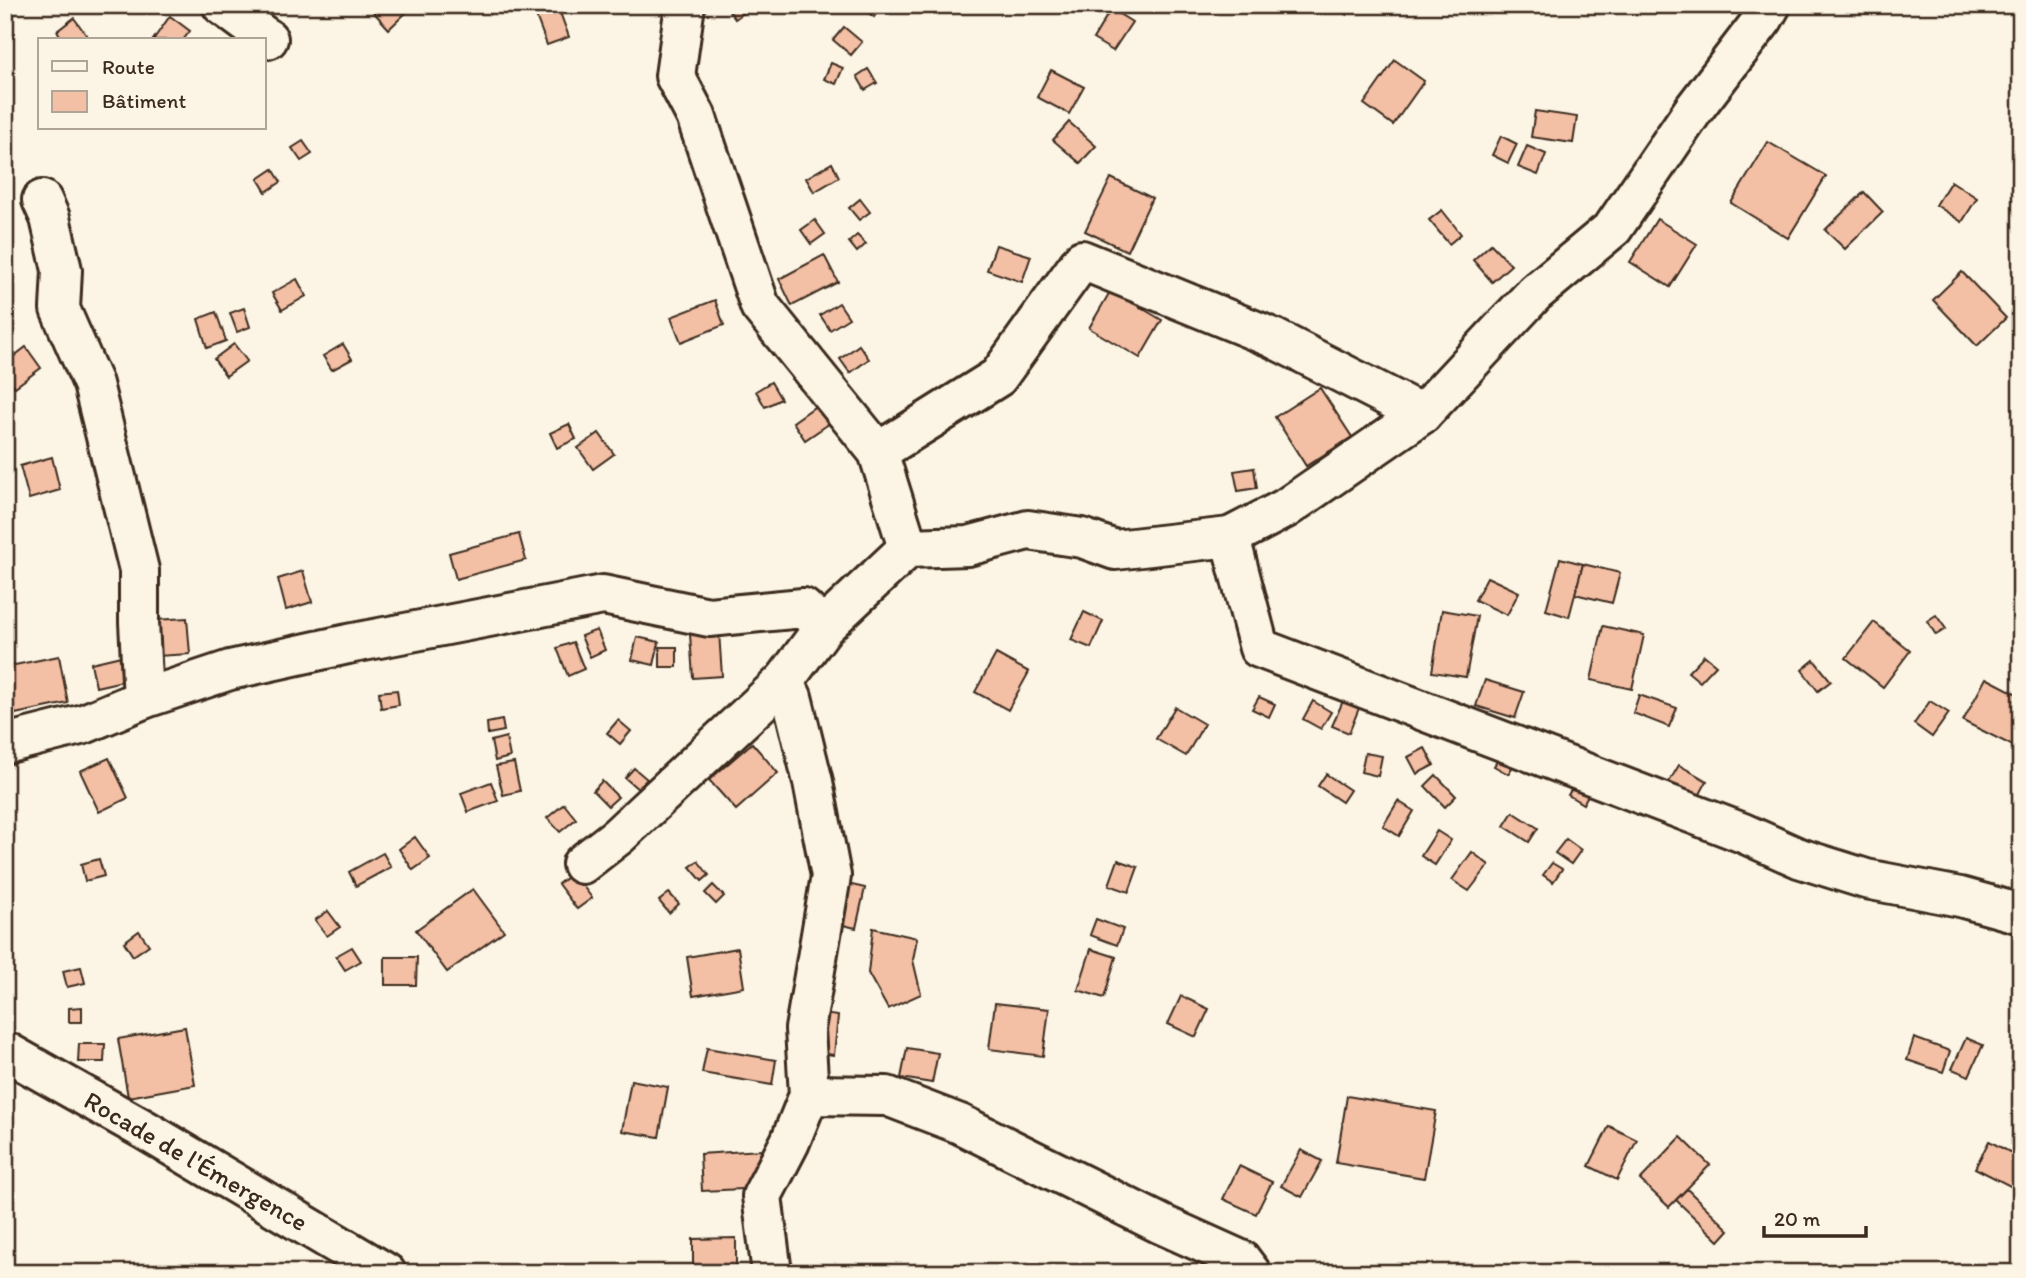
<svg xmlns="http://www.w3.org/2000/svg" width="2026" height="1278" viewBox="0 0 2026 1278" font-family="Itim,sans-serif">
<style>
.building{fill:#f3bfa5;stroke:#3b2a1e;stroke-width:2}
.lines{fill:none;stroke-linecap:round;stroke-linejoin:round}
.minor-casing{stroke:#3b2a1e;stroke-width:44}
.minor{stroke:#fcf5e5;stroke-width:38}
.labels{text-anchor:middle;stroke-width:5;stroke-linejoin:round;paint-order:stroke}
.street-label{font-size:26px;fill:#3b2a1e;stroke:#fcf5e5}
</style>
<rect width="100%" height="100%" fill="#fcf5e5"/>
<filter id="ink" filterUnits="userSpaceOnUse"><feTurbulence type="fractalNoise" baseFrequency=".0143" numOctaves="2"/><feDisplacementMap in="SourceGraphic" scale="14" xChannelSelector="R" yChannelSelector="G"/><feConvolveMatrix kernelMatrix="1 2 1 2 8 2 1 2 1" color-interpolation-filters="sRGB"/></filter>
<g filter="url(#ink)">
<g class="building">
<path d="M370,5H414L389,29L368,6Z"/>
<path d="M725,5H754L735,19Z"/>
<path d="M858,5H880L881,6L874,17Z"/>
<path d="M1255,5H1270L1263,12Z"/>
<path d="M1332,5H1353L1347,15Z"/>
<path d="M558,7L569,37L547,45L536,16Z"/>
<path d="M1111,9L1132,22L1113,51L1093,39Z"/>
<path d="M170,16L190,31L183,40H153Z"/>
<path d="M74,18L90,40H64L57,31Z"/>
<path d="M844,27L862,42L851,55L833,40Z"/>
<path d="M1395,60L1424,81L1393,125L1364,104Z"/>
<path d="M831,63L843,68L836,84L824,79Z"/>
<path d="M868,69L877,83L865,90L857,76Z"/>
<path d="M1051,70L1084,87L1069,114L1037,97Z"/>
<path d="M1535,111L1577,117L1573,143L1531,137Z"/>
<path d="M1069,122L1096,146L1080,163L1053,140Z"/>
<path d="M1501,136L1517,144L1508,163L1492,155Z"/>
<path d="M303,141L312,154L301,161L292,148Z"/>
<path d="M1768,142L1826,176L1788,238L1731,203Z"/>
<path d="M1527,146L1546,154L1538,175L1518,167Z"/>
<path d="M832,163L839,177L814,192L806,178Z"/>
<path d="M273,169L281,182L266,192L258,179Z"/>
<path d="M1111,178L1152,198L1127,251L1085,231Z"/>
<path d="M1951,181L1977,198L1962,222L1936,205Z"/>
<path d="M1864,192L1883,212L1845,249L1825,230Z"/>
<path d="M860,199L870,212L859,220L849,208Z"/>
<path d="M1442,210L1461,234L1449,244L1429,220Z"/>
<path d="M1657,219L1697,244L1670,287L1630,262Z"/>
<path d="M815,220L825,234L811,244L801,230Z"/>
<path d="M857,235L866,244L857,252L849,242Z"/>
<path d="M1491,244L1511,265L1492,282L1473,260Z"/>
<path d="M996,245L1031,256L1022,282L987,270Z"/>
<path d="M824,255L838,282L792,306L779,279Z"/>
<path d="M1962,272L2006,318L1977,346L1933,300Z"/>
<path d="M297,279L306,296L282,310L272,293Z"/>
<path d="M1111,290L1162,320L1140,358L1089,328Z"/>
<path d="M715,300L724,325L681,342L671,317Z"/>
<path d="M839,303L849,318L830,330L820,315Z"/>
<path d="M244,308L250,327L237,332L230,313Z"/>
<path d="M216,312L226,341L207,348L198,319Z"/>
<path d="M234,344L247,361L226,376L214,359Z"/>
<path d="M343,344L352,359L332,370L323,356Z"/>
<path d="M859,345L869,359L850,373L840,359Z"/>
<path d="M26,347L41,368L15,387L5,374V363Z"/>
<path d="M771,382L781,399L765,407L756,391Z"/>
<path d="M1320,388L1352,437L1306,466L1275,417Z"/>
<path d="M820,403L833,421L805,440L793,422Z"/>
<path d="M569,424L576,439L557,448L550,433Z"/>
<path d="M599,433L614,454L593,469L578,448Z"/>
<path d="M52,457L60,490L29,499L20,466Z"/>
<path d="M1254,468L1257,488L1238,491L1234,471Z"/>
<path d="M519,534L526,560L456,579L449,553Z"/>
<path d="M1560,558L1583,564L1569,617L1546,610Z"/>
<path d="M1583,564L1620,573L1612,603L1575,594Z"/>
<path d="M303,571L312,602L286,610L278,579Z"/>
<path d="M1487,577L1519,592L1507,615L1475,600Z"/>
<path d="M1442,610L1477,616L1466,677L1432,672Z"/>
<path d="M1084,612L1103,621L1091,648L1071,640Z"/>
<path d="M1936,615L1946,629L1936,635L1927,621Z"/>
<path d="M187,618L190,654L157,656L155,620Z"/>
<path d="M1874,622L1910,651L1883,687L1846,658Z"/>
<path d="M1603,626L1644,635L1632,689L1591,680Z"/>
<path d="M597,630L605,650L590,657L581,636Z"/>
<path d="M719,632L722,676L693,678L690,634Z"/>
<path d="M637,637L659,642L654,665L632,660Z"/>
<path d="M573,642L584,669L568,676L557,648Z"/>
<rect x="660" y="647" width="17" height="20"/>
<path d="M996,654L1029,672L1008,710L975,692Z"/>
<path d="M1704,655L1716,665L1700,682L1688,672Z"/>
<path d="M59,656L68,703L15,714L5,667Z"/>
<path d="M121,656L127,680L96,687L91,663Z"/>
<path d="M1814,660L1831,681L1818,691L1802,670Z"/>
<path d="M1986,678L2021,696V741L2017,748L1963,721Z"/>
<path d="M1485,680L1524,692L1515,718L1476,706Z"/>
<path d="M397,690L399,705L381,708L379,692Z"/>
<path d="M1639,695L1677,708L1669,727L1633,713Z"/>
<path d="M1259,697L1275,704L1269,717L1252,709Z"/>
<path d="M1313,701L1331,712L1321,729L1303,719Z"/>
<path d="M1343,701L1359,708L1349,733L1332,726Z"/>
<path d="M1930,701L1949,713L1932,737L1914,724Z"/>
<path d="M1175,707L1204,724L1186,756L1156,739Z"/>
<path d="M502,720L504,731L488,734L487,723Z"/>
<path d="M618,720L631,731L620,744L607,733Z"/>
<path d="M506,737L510,757L495,761L491,741Z"/>
<path d="M752,743L778,773L736,810L709,780Z"/>
<path d="M1425,748L1434,765L1417,774L1408,757Z"/>
<path d="M1365,753L1382,756L1378,776L1361,772Z"/>
<path d="M1501,755L1515,763L1508,774L1494,766Z"/>
<path d="M109,758L128,798L99,812L80,771Z"/>
<path d="M2021,759V776L2013,772Z"/>
<path d="M514,763L520,791L503,795L496,766Z"/>
<path d="M1679,765L1707,781L1698,798L1669,782Z"/>
<path d="M634,768L647,779L638,789L625,778Z"/>
<path d="M1326,774L1350,790L1342,802L1318,786Z"/>
<path d="M1436,775L1456,796L1445,807L1425,786Z"/>
<path d="M602,781L618,797L608,806L593,791Z"/>
<path d="M491,782L498,801L468,812L461,793Z"/>
<path d="M1576,782L1591,790L1583,804L1568,795Z"/>
<path d="M1398,801L1414,811L1399,836L1383,826Z"/>
<path d="M564,804L576,819L560,832L547,818Z"/>
<path d="M1513,812L1538,828L1529,842L1504,826Z"/>
<path d="M1437,831L1451,840L1435,865L1421,856Z"/>
<path d="M415,837L430,858L413,870L399,849Z"/>
<path d="M1566,839L1581,850L1571,864L1555,853Z"/>
<path d="M1472,852L1489,865L1469,891L1452,880Z"/>
<path d="M383,853L391,867L356,886L349,872Z"/>
<path d="M99,859L104,876L85,881L81,864Z"/>
<path d="M1118,860L1138,867L1129,892L1109,885Z"/>
<path d="M698,861L709,875L702,881L690,867Z"/>
<path d="M1552,863L1562,869L1553,882L1543,875Z"/>
<path d="M573,873L592,898L577,909L558,884Z"/>
<path d="M843,883L865,888L856,928L834,923Z"/>
<path d="M713,885L724,896L716,904L705,893Z"/>
<path d="M473,889L504,931L447,972L416,930Z"/>
<path d="M669,893L679,904L669,913L659,901Z"/>
<path d="M328,911L340,927L327,936L315,920Z"/>
<path d="M1096,919L1123,929L1117,945L1090,935Z"/>
<path d="M873,928L917,938L913,960L921,994L888,1009L868,973Z"/>
<path d="M139,931L149,945L133,956L124,942Z"/>
<path d="M352,947L361,961L345,970L336,956Z"/>
<path d="M738,948L744,987L693,996L687,957Z"/>
<path d="M1091,949L1116,957L1104,998L1078,990Z"/>
<path d="M385,957H417L416,985H385Z"/>
<path d="M81,967L85,983L67,987L63,971Z"/>
<path d="M1181,996L1209,1009L1196,1037L1168,1024Z"/>
<path d="M995,1003L1049,1009L1043,1056L989,1049Z"/>
<path d="M82,1007V1022H69V1008Z"/>
<path d="M822,1014L838,1016L834,1055L819,1053Z"/>
<path d="M185,1027L195,1085L128,1097L118,1039Z"/>
<path d="M1914,1038L1950,1051L1943,1072L1907,1060Z"/>
<path d="M1966,1038L1983,1045L1969,1076L1952,1069Z"/>
<path d="M79,1044H105L104,1062H78Z"/>
<path d="M707,1048L776,1060L772,1085L702,1073Z"/>
<path d="M907,1048L938,1053L932,1083L901,1078Z"/>
<path d="M631,1080L668,1087L659,1137L622,1131Z"/>
<path d="M1347,1096L1436,1111L1424,1178L1336,1163Z"/>
<path d="M1609,1126L1637,1140L1617,1180L1589,1166Z"/>
<path d="M1681,1137L1710,1165L1669,1207L1640,1180Z"/>
<path d="M1989,1141L2021,1158V1175L2014,1188L1975,1168Z"/>
<path d="M761,1150L763,1188L702,1191L700,1154Z"/>
<path d="M1301,1150L1322,1161L1302,1197L1281,1186Z"/>
<path d="M1239,1166L1272,1182L1256,1214L1223,1199Z"/>
<path d="M1687,1189L1729,1230L1719,1241L1676,1200Z"/>
<path d="M736,1238V1268L693,1269V1239Z"/>
</g>
<g class="lines">
<g class="minor-casing">
<g id="minor">
<path d="M222,5L268,39"/>
<path d="M685,5L675,76L696,116L760,306L878,452L908,548"/>
<path d="M42,200L50,218L62,270L60,309L93,384L139,570V622L143,699"/>
<path d="M878,452L998,377L1082,260L1273,338L1422,414"/>
<path d="M1230,537L1286,508L1422,414L1535,293L1613,228L1694,109L1763,19L1771,5"/>
<path d="M5,744L84,724L143,699L230,670L348,644L603,595L709,617L803,608L824,627"/>
<path d="M582,864L618,836L784,681"/>
<path d="M5,1051L145,1130L386,1273"/>
<path d="M809,1095L805,1029L831,876L813,782L792,697L784,681L824,627L908,548L968,546L1028,530L1082,538L1115,550L1230,537L1259,648L1743,833L1799,858L1866,879L1960,897L2021,914"/>
<path d="M772,1273L762,1196L790,1142L809,1095L887,1096L960,1124L1161,1224L1241,1260L1251,1273"/>
</g>
</g>
<use href="#minor" class="minor"/>
</g>
</g>
<g class="labels">
<g class="street-label">
<text transform="translate(196 1161) rotate(30)" y="9">Rocade de l'Émergence</text>
</g>
</g>
<rect width="2026" height="1278" fill="none" stroke="#fcf5e5" stroke-width="28"/>
<rect x="14" y="14" width="1998" height="1250" fill="none" stroke="#3b2a1e" stroke-width="2.5" filter="url(#ink)"/>
<rect x="38" y="38" width="228" height="91" fill="#fcf5e5" stroke="#afa495" stroke-width="2"/>
<rect x="52" y="61" width="35" height="10" fill="#fcf5e5" stroke="#afa495" stroke-width="2"/>
<text x="102" y="74" font-size="21" fill="#3b2a1e">Route</text>
<rect x="52" y="91" width="35" height="21" fill="#f3bfa5" stroke="#afa495" stroke-width="2"/>
<text x="102" y="108" font-size="21" fill="#3b2a1e">Bâtiment</text>
<path d="M1764 1226v10h102v-10" fill="none" stroke="#3b2a1e" stroke-width="3.5"/>
<text x="1774" y="1226" font-size="21" fill="#3b2a1e" stroke="#fcf5e5" stroke-width="5" paint-order="stroke">20 m</text>
</svg>
